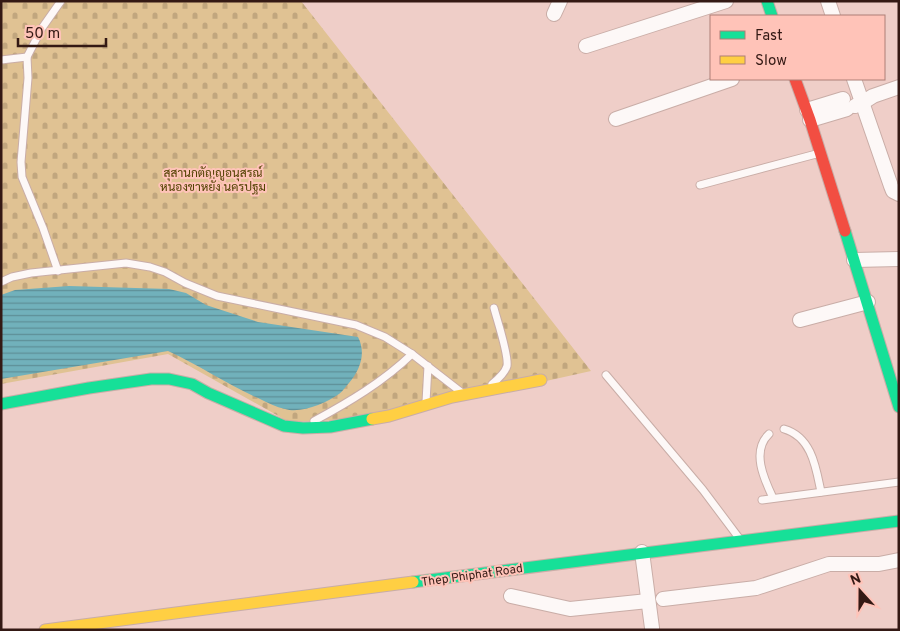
<svg xmlns="http://www.w3.org/2000/svg" width="900" height="631" viewBox="0 0 900 631" font-family="Overpass,Sarabun,sans-serif">
<style>
.cemetery{fill:url(#cemetery-stones)}
.water{fill:url(#water-rules)}
.lines{fill:none;stroke-linecap:round;stroke-linejoin:round}
.lane-casing{stroke:#c9ada7;stroke-width:9}
.street-casing{stroke:#c9ada7;stroke-width:16}
.fast-casing{stroke:#c9ada7;stroke-width:13}
.slow-casing{stroke:#c9ada7;stroke-width:13}
.jam-casing{stroke:#c9ada7;stroke-width:13}
.lane{stroke:#fdf8f7;stroke-width:7}
.street{stroke:#fdf8f7;stroke-width:14}
.fast{stroke:#16e098;stroke-width:11}
.slow{stroke:#ffcf43;stroke-width:11}
.jam{stroke:#f24e42;stroke-width:11}
.labels{text-anchor:middle;stroke-width:4;stroke-linejoin:round;paint-order:stroke}
.park-label{font-size:12px;fill:#514001;stroke:#ffc3b8}
.street-label{font-size:12px;fill:#341914;stroke:#ffc3b8}
</style>
<defs>
<pattern id="cemetery-stones" width="16" height="16" patternUnits="userSpaceOnUse" patternTransform="scale(1.25)"><rect width="16" height="16" fill="#e0c293"/><path d="M2 7V4a2 2 0 0 1 4 0v3zM10 15v-3a2 2 0 0 1 4 0v3z" fill="#c1a67e"/></pattern>
<pattern id="water-rules" width="6" height="5" patternUnits="userSpaceOnUse" patternTransform="scale(1.25)"><rect width="6" height="5" fill="#71b1bb"/><path d="M0 2.5h6" fill="none" stroke="#5e8f97"/></pattern>
</defs>
<rect width="100%" height="100%" fill="#efcec8"/>
<path class="cemetery" d="M1,1H301L591,371L381,418L289,422L168,354L1,384Z"/>
<path class="water" d="M69,286L169,289L186,293L206,305L258,322L358,337C366,352 361,369 349,383C346,386 343,391 339,394C326,403 301,414 285,409C276,407 268,403 260,399C228,385 199,365 168,351L1,379V295L15,290Z"/>
<g class="lines">
<g class="lane-casing">
<g id="lane">
<path d="M1,60L27,57"/>
<path d="M700,185L820,153"/>
<path d="M58,271L43,228L22,177L21,162L28,78L27,57L42,28L61,1"/>
<path d="M1,282L12,277L31,273L126,263L150,267L165,272L185,283L217,296L356,325L385,337L412,354L461,392"/>
<path d="M606,375L703,490L739,538"/>
<path d="M492,384C497,380 505,373 507,366C509,355 497,320 494,308"/>
<path d="M426,402L428,366"/>
<path d="M314,421C349,402 383,382 412,354"/>
<path d="M784,429C812,437 816,468 821,492"/>
<path d="M769,434C751,451 764,479 773,498"/>
<path d="M762,500L899,482"/>
</g>
</g>
<g class="street-casing">
<g id="street">
<path d="M828,1L833,16"/>
<path d="M554,14L560,1"/>
<path d="M586,46L726,1"/>
<path d="M854,79L891,186L893,191L899,194"/>
<path d="M855,106L862,103L873,96L899,87"/>
<path d="M807,110L843,99"/>
<path d="M616,119L732,79"/>
<path d="M810,120L847,109"/>
<path d="M854,260L899,259"/>
<path d="M800,320L868,302"/>
<path d="M642,552L652,628"/>
<path d="M511,596L570,609L648,601"/>
<path d="M663,599L756,588L829,564H879L899,560"/>
</g>
</g>
<g class="fast-casing">
<g id="fast">
<path d="M767,1L772,16"/>
<path d="M845,231L899,407"/>
<path d="M1,404L89,388L151,379H169L192,384L208,393L284,426L303,428L330,427L372,419"/>
<path d="M413,582L899,521"/>
</g>
</g>
<g class="slow-casing">
<g id="slow">
<path d="M372,419L389,416L452,397L541,380"/>
<path d="M45,630L413,582"/>
</g>
</g>
<g class="jam-casing">
<path id="jam" d="M795,79L810,120L845,231"/>
</g>
<use href="#lane" class="lane"/>
<use href="#street" class="street"/>
<use href="#fast" class="fast"/>
<use href="#slow" class="slow"/>
<use href="#jam" class="jam"/>
</g>
<g class="labels">
<g class="park-label">
<text x="213" y="177">สุสานกตัญญูอนุสรณ์<tspan x="213" dy="14">หนองขาหยั่ง นครปฐม</tspan></text>
</g>
<g class="street-label">
<text transform="translate(472 575) rotate(-8)" y="4">Thep Phiphat Road</text>
</g>
</g>
<rect width="900" height="631" fill="none" stroke="#341914" stroke-width="5"/>
<rect x="710" y="15" width="175" height="65" fill="#ffc3b8" stroke="#ae7f76"/>
<rect x="720" y="31" width="25" height="8" fill="#16e098" stroke="#ae7f76"/>
<text x="755" y="40" font-size="15" fill="#341914">Fast</text>
<rect x="720" y="56" width="25" height="8" fill="#ffcf43" stroke="#ae7f76"/>
<text x="755" y="65" font-size="15" fill="#341914">Slow</text>
<g transform="translate(860 591) rotate(339)" stroke="#ffc3b8" stroke-width="4" paint-order="stroke">
<path d="M0-4L9 19L0 12L-9 19Z" fill="#341914"/>
<text y="-8" font-size="14" font-weight="bold" text-anchor="middle" fill="#341914">N</text>
</g>
<path d="M18 38v8h88v-8" fill="none" stroke="#341914" stroke-width="2.5"/>
<text x="25" y="38" font-size="15" fill="#341914" stroke="#ffc3b8" stroke-width="4" paint-order="stroke">50 m</text>
</svg>
